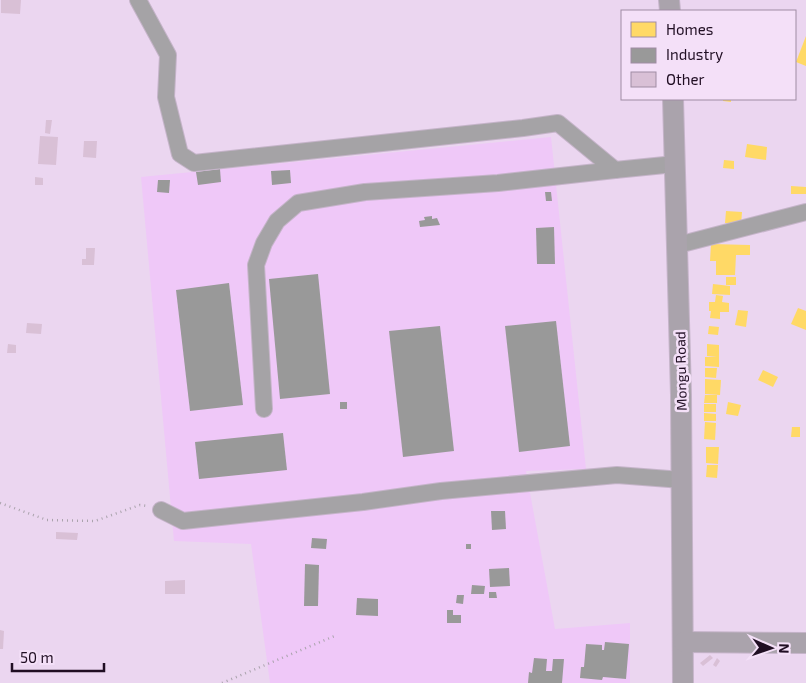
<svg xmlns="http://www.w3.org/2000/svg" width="806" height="683" viewBox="0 0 806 683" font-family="'Exo 2',sans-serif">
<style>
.built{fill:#efc8f8}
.homes{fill:#ffd966}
.industry{fill:#999}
.building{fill:#d9c0d6}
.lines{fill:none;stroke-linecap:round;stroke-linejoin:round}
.minor-casing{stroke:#c5b4c9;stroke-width:18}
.major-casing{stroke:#c5b4c9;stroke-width:22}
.path{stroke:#aaa3ac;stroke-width:2.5;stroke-dasharray:1 4;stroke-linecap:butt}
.minor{stroke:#a5a3a6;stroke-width:16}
.major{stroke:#aaa3ac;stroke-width:20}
.labels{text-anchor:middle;stroke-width:5;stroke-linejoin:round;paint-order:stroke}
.street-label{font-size:14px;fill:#200e23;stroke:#f4e0f8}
</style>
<rect width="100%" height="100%" fill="#ebd6f0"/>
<path class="built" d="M551,137L586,469L526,471L555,629L630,623V683H270L251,544L174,541L141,177Z"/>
<g class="homes">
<path d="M806,36V66L796,62Z"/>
<path d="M723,99H731V102L723,101Z"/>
<path d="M747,144L767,147L766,160L745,157Z"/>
<path d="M724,160L734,161V169L723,168Z"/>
<path d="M791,186L806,187V194H791Z"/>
<path d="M726,211L742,212L741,225L725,223Z"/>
<path d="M711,244L750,245V255H736L735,275H716V261H710Z"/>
<rect x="726" y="277" width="10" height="8"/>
<path d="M713,284L730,286V295L712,294Z"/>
<path d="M716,295L723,296L722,302L729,303V312H720V319L710,318L711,311H709V302H715Z"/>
<path d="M798,308L806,311V330L791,324Z"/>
<path d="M738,310L748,311L746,327L735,325Z"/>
<path d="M709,326L719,327L718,335L708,334Z"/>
<path d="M707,344L719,345V367L705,366V357H717L707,356Z"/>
<path d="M705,368H717L716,378L705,377Z"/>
<path d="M763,370L778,377L773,387L758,380Z"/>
<path d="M705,379L721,380L720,395L705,394Z"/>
<path d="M705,395H717V403H704Z"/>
<path d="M728,402L741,405L738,416L726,414Z"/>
<rect x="704" y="404" width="12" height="8"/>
<path d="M704,413L716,414V421H704Z"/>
<path d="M705,422L716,423L715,440L704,439Z"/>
<path d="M792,427H800V437H791Z"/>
<path d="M706,447H719L718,464L706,463Z"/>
<path d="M707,465H718L717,478L706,477Z"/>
</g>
<g class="industry">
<path d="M220,169L221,182L198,185L196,172Z"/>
<path d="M290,170L291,183L272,185L271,171Z"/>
<path d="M158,180H170L169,193L157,192Z"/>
<path d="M545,192H551L552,201H546Z"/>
<path d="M432,216V219L437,218L440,225L420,227L419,221L425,220L424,217Z"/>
<path d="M554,227L555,264H537L536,228Z"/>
<path d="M318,274L330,394L280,399L269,279Z"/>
<path d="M229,283L243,405L190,411L176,290Z"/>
<path d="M556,321L570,446L519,452L505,326Z"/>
<path d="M440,326L454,451L403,457L389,331Z"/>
<rect x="340" y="402" width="7" height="7"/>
<path d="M283,433L287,470L199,479L195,442Z"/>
<path d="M491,511H505L506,529L492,530Z"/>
<path d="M312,538L327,539L326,549L311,548Z"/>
<rect x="466" y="544" width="5" height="5"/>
<path d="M305,564L319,565L318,606H304Z"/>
<path d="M509,568L510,586L490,587L489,569Z"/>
<path d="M472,585L485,586L484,594H471Z"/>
<path d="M489,592H496L497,598H489Z"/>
<path d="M457,595H464L463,604L456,603Z"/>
<path d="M357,598L378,599V616L356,615Z"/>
<path d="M447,610H453V615H461V623H447Z"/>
<path d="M605,642L629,644L626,679L603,677L602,680L580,678L581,667H584L586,644L602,645V650H604Z"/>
<path d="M534,658L547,659L546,671H552L553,659H564L562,683H528L529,672L532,673Z"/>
</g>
<g class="building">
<path d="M1,0H21L20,14L1,13Z"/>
<path d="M46,120H52L50,134L45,133Z"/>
<path d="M40,136L58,137L56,165L38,164Z"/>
<path d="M84,141H97L96,158L83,157Z"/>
<path d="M35,177L43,178V185H35Z"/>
<path d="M86,248H95L94,265H82V259H86Z"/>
<path d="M27,323L42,324L41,334L26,333Z"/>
<path d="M8,344L16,345V353H7Z"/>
<path d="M56,532L78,533L77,540L56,539Z"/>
<path d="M185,580V594H165V581Z"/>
<path d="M0,630L4,631L3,649H0Z"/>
<path d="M710,655L713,658L703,666L700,663Z"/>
<path d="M717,658L720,661L716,667L713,665Z"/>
</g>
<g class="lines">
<g class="minor-casing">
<g id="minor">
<path d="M138,0L168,55L166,97L180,154L194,163L523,128L558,123L615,170L675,164"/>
<path d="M678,245L806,212"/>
<path d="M264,409L256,265L264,243L277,221L298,203L365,192L498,183L615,170"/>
<path d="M161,510L183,521L363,502L441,491L617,475L682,480"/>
</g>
</g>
<g class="major-casing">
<g id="major">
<path d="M669,0L670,11"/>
<path d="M673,99L681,395L683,683"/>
<path d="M684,642L806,643"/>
</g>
</g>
<g class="path">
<path d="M0,503L47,520L95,521L140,505L147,506"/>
<path d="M222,683L337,635"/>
</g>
<use href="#minor" class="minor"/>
<use href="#major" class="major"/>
</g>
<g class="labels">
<g class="street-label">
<text transform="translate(681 371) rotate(-91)" y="5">Mongu Road</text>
</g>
</g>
<rect x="621" y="10" width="175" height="90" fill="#f4e0f8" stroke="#9f8ca3"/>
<rect x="631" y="22" width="25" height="15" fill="#ffd966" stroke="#9f8ca3"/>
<text x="666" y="35" font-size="15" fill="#200e23">Homes</text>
<rect x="631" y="48" width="25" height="15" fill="#999999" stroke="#9f8ca3"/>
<text x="666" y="60" font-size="15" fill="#200e23">Industry</text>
<rect x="631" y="72" width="25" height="15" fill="#d9c0d6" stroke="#9f8ca3"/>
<text x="666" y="85" font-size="15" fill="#200e23">Other</text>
<g transform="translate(771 648) rotate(92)" stroke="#f4e0f8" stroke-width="4" paint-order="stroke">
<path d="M0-4L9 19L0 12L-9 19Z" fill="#200e23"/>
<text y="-8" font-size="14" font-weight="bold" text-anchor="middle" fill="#200e23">N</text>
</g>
<path d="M12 663v8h92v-8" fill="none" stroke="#200e23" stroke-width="2.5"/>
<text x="20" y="663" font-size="15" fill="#200e23" stroke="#f4e0f8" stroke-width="4" paint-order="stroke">50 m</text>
</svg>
